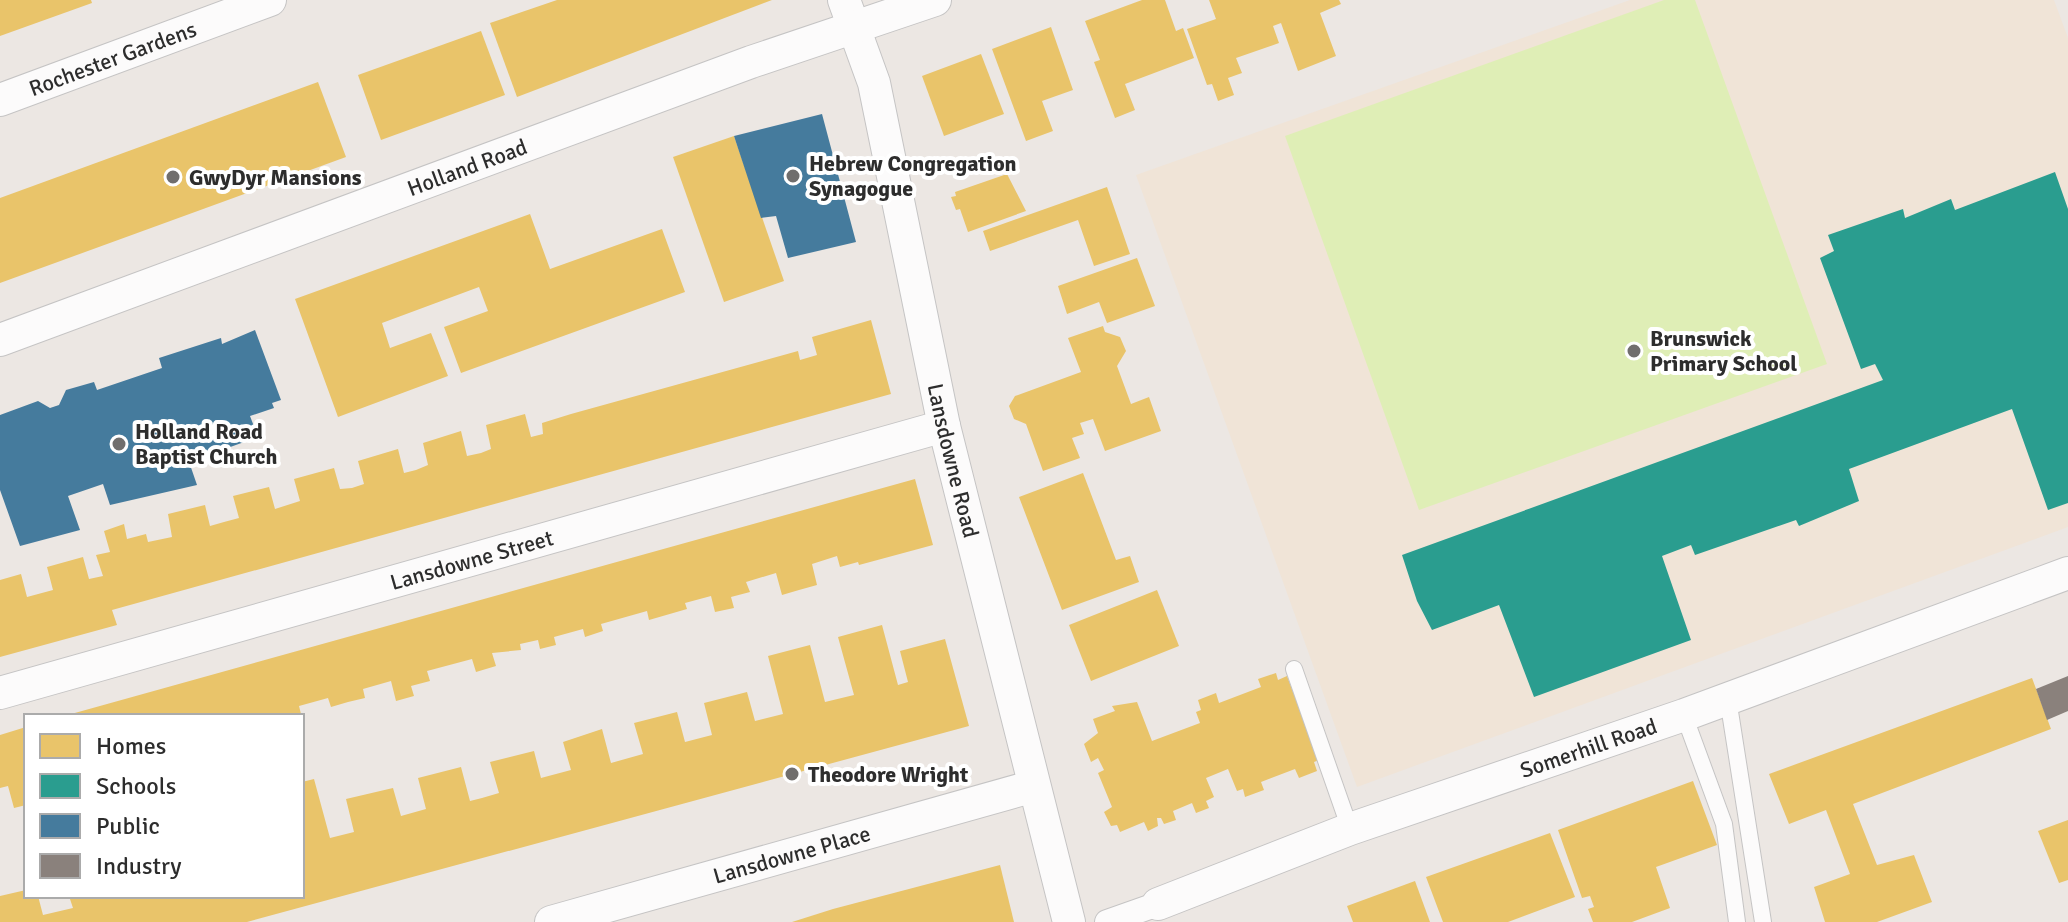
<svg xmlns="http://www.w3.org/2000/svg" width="2068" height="922" viewBox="0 0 2068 922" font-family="Signika,sans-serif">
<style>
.education{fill:#f0e4d7}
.pitch{fill:#dfeeb6}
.homes{fill:#e9c46a}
.schools{fill:#2a9d8f}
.public{fill:#457b9d}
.industry{fill:#8a817c}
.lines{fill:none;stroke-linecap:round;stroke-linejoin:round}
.service-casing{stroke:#c5c4c4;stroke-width:18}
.pedestrian-casing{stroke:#c5c4c4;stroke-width:26}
.minor-casing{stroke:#c5c4c4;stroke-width:34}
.service{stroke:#fcfbfb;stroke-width:16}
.pedestrian{stroke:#fcfbfb;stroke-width:24}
.minor{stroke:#fcfbfb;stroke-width:32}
.poi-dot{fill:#706e6d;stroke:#fff;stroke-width:3}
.labels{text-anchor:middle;stroke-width:8;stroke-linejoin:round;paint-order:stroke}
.street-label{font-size:22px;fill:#2d2d2d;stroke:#fff}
.poi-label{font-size:22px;font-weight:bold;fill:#2d2d2d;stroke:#fff;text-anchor:start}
</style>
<rect width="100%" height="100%" fill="#ece7e3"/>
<path class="education" d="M1630,0H2054L2068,38V527L1357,787L1136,175Z"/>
<path class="pitch" d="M1664,0H1695L1827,364L1419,510L1285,136Z"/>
<g class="homes">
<path d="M0,0H91L92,3L0,36Z"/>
<path d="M557,0H772L517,97L490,23Z"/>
<path d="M1142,0H1165L1176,31L1183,28L1194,58L1125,84L1135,110L1115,118L1094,62L1100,60L1085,21Z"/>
<path d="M1209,0H1339L1341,4L1320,13L1336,56L1298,71L1281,23L1273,26L1279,43L1236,58L1242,73L1228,78L1234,95L1218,101L1212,84L1207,85L1187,29L1216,19Z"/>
<path d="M1051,27L1073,90L1042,101L1053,131L1026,141L992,49Z"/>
<path d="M481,31L505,95L381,140L358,75Z"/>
<path d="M981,54L1004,114L944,136L922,76Z"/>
<path d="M318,82L346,157L0,283V198Z"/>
<path d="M734,136L784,281L724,302L673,157Z"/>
<path d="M1007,174L1026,211L968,232L960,209L956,210L951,197L956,196L955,192Z"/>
<path d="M1107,187L1130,254L1094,266L1078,220L990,251L983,231Z"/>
<path d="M530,214L550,269L662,229L685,292L461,373L444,327L488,311L479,287L382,323L390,348L431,333L448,376L338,417L295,299Z"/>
<path d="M1137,258L1155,306L1107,323L1099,302L1067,314L1058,286Z"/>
<path d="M871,320L891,394L112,610L117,625L0,657V580L21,574L27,597L53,590L47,567L83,557L89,579L103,576L96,555L110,552L104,531L124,524L127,539L146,534L148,542L172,537L168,514L205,505L210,526L224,522L239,518L233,496L269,487L275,509L300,501L294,479L334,468L340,489L352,488L364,484L358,461L398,449L404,473L416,470L428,465L423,443L461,431L467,456L481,453L491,449L486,425L525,414L531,437L543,434L542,423L571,414L798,351L800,360L817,355L812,337Z"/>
<path d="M1103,326L1105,332L1120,337L1126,351L1117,366L1131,404L1149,397L1161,431L1105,451L1093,419L1080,423L1084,434L1072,438L1080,458L1043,471L1026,424L1014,419L1009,406L1015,396L1081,372L1068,338Z"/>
<path d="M1083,473L1116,560L1130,556L1139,582L1062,610L1019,497Z"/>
<path d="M915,479L933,545L859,565L858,562L840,567L837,556L812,564L817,585L799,590L782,595L776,573L746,582L750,592L731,597L734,608L715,612L711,596L685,603L687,609L649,620L647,611L601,624L603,631L585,637L583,629L554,637L556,645L540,649L538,640L520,644L521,650L492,653L496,666L476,672L472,659L427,671L430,681L411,686L414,696L396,701L391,681L363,689L365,698L348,702L331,707L328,698L299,706L301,714L294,716H64Z"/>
<path d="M1157,590L1179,646L1091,681L1069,625Z"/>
<path d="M882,625L898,685L908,682L900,651L945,639L969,726L247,922H0V896L26,890V896H38L43,915L73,908L69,896H302V782L314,779L330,838L354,832L346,799L393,788L401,816L426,809L418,778L461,767L470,801L482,798L499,793L490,762L534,751L541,778L571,770L563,742L602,729L611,763L643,754L634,723L677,712L685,742L712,735L704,703L747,692L755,721L783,714L768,656L810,645L825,702L854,695L838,637Z"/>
<path d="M1276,673L1278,680L1287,676L1319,760L1314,762L1317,771L1299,778L1295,769L1261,782L1264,790L1245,797L1243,789L1237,791L1228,769L1206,778L1214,797L1206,801L1209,808L1196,813L1192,803L1173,811L1176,820L1164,824L1161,818H1157L1158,826L1148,831L1144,822L1120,832L1117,825L1111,826L1104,812L1112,807L1098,773L1104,770L1098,758L1091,762L1084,744L1098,733L1093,719L1115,711L1112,706L1137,702L1152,741L1200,723L1196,712L1201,710L1198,700L1216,693L1219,703L1261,687L1258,679Z"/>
<path d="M2032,678L2051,729L1853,804L1877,865L1914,855L1932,902L1877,922H1825L1814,887L1850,874L1826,810L1789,824L1769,774Z"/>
<path d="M26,727V805L14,808L8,786L0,788V735Z"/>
<path d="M1693,781L1717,845L1656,867L1670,908L1632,922H1593L1588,909L1594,907L1590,896L1582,898L1558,830Z"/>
<path d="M2068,820V880L2059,883L2038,831Z"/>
<path d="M1550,833L1575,897L1508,922H1443L1426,877Z"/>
<path d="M1000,865L1014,922H792L833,909Z"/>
<path d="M1415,881L1430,922H1353L1347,906Z"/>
</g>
<path class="schools" d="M2055,172L2068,209V503L2048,510L2012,409L1849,469L1859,501L1799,526L1796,520L1695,555L1691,545L1662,556L1691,640L1534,697L1499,605L1432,630L1417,601L1402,555L1883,380L1875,364L1861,369L1820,258L1834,251L1828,235L1903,209L1905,218L1951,199L1955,210Z"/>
<g class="public">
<path d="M822,114L856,242L788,258L776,216L761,218L734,136Z"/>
<path d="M255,330L281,400L272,403L274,408L250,416L258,437L197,459L194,451L186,453L197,485L110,505L103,484L68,496L80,530L20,546L0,490V415L38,401L50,408L59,405L66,390L94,382L97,390L162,368L159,358L221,338L222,344Z"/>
</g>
<path class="industry" d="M2068,676V711L2047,720L2036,689Z"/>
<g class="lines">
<g class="service-casing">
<g id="service">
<path d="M1294,669L1350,829"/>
<path d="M1728,699L1763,922"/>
<path d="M1684,715L1724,824L1737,922"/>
</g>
</g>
<g class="pedestrian-casing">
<path id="pedestrian" d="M1107,922L1158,904"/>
</g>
<g class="minor-casing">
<g id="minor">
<path id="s1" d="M844,0L874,83L944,426L1069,922"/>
<path id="s2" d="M0,100L270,0"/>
<path id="s3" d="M0,340L751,62L935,0"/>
<path id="s4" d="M0,693L944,426"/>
<path id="s5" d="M1158,904L1350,829L1684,715L2068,573"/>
<path id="s6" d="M551,922L1034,786"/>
</g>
</g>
<use href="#service" class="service"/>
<use href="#pedestrian" class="pedestrian"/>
<use href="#minor" class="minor"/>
</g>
<g class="poi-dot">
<circle cx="793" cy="176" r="8"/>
<circle cx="173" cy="177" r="8"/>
<circle cx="1634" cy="351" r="8"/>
<circle cx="119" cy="444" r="8"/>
<circle cx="792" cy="774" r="8"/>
</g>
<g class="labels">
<g class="street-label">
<text dy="8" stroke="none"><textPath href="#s2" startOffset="120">Rochester Gardens</textPath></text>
<text dy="8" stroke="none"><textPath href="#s3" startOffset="498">Holland Road</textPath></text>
<text dy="8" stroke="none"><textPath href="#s1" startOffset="474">Lansdowne Road</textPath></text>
<text dy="8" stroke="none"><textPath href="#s4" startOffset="490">Lansdowne Street</textPath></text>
<text dy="8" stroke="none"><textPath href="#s5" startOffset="458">Somerhill Road</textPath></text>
<text dy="8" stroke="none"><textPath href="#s6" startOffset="250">Lansdowne Place</textPath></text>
</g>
<g class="poi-label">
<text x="809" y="171">Hebrew Congregation<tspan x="809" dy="25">Synagogue</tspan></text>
<text x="189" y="185">GwyDyr Mansions</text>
<text x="1650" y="346">Brunswick<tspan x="1650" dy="25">Primary School</tspan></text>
<text x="135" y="439">Holland Road<tspan x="135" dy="25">Baptist Church</tspan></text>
<text x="808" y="782">Theodore Wright</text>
</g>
</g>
<rect x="24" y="714" width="280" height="184" fill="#ffffff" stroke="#ababab" stroke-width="2"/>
<rect x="40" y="734" width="40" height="24" fill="#e9c46a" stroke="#ababab" stroke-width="2"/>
<text x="96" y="754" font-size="24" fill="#2d2d2d">Homes</text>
<rect x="40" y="774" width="40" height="24" fill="#2a9d8f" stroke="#ababab" stroke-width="2"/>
<text x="96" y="794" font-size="24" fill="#2d2d2d">Schools</text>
<rect x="40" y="814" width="40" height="24" fill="#457b9d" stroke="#ababab" stroke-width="2"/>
<text x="96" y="834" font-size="24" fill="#2d2d2d">Public</text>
<rect x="40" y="854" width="40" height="24" fill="#8a817c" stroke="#ababab" stroke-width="2"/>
<text x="96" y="874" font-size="24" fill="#2d2d2d">Industry</text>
</svg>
